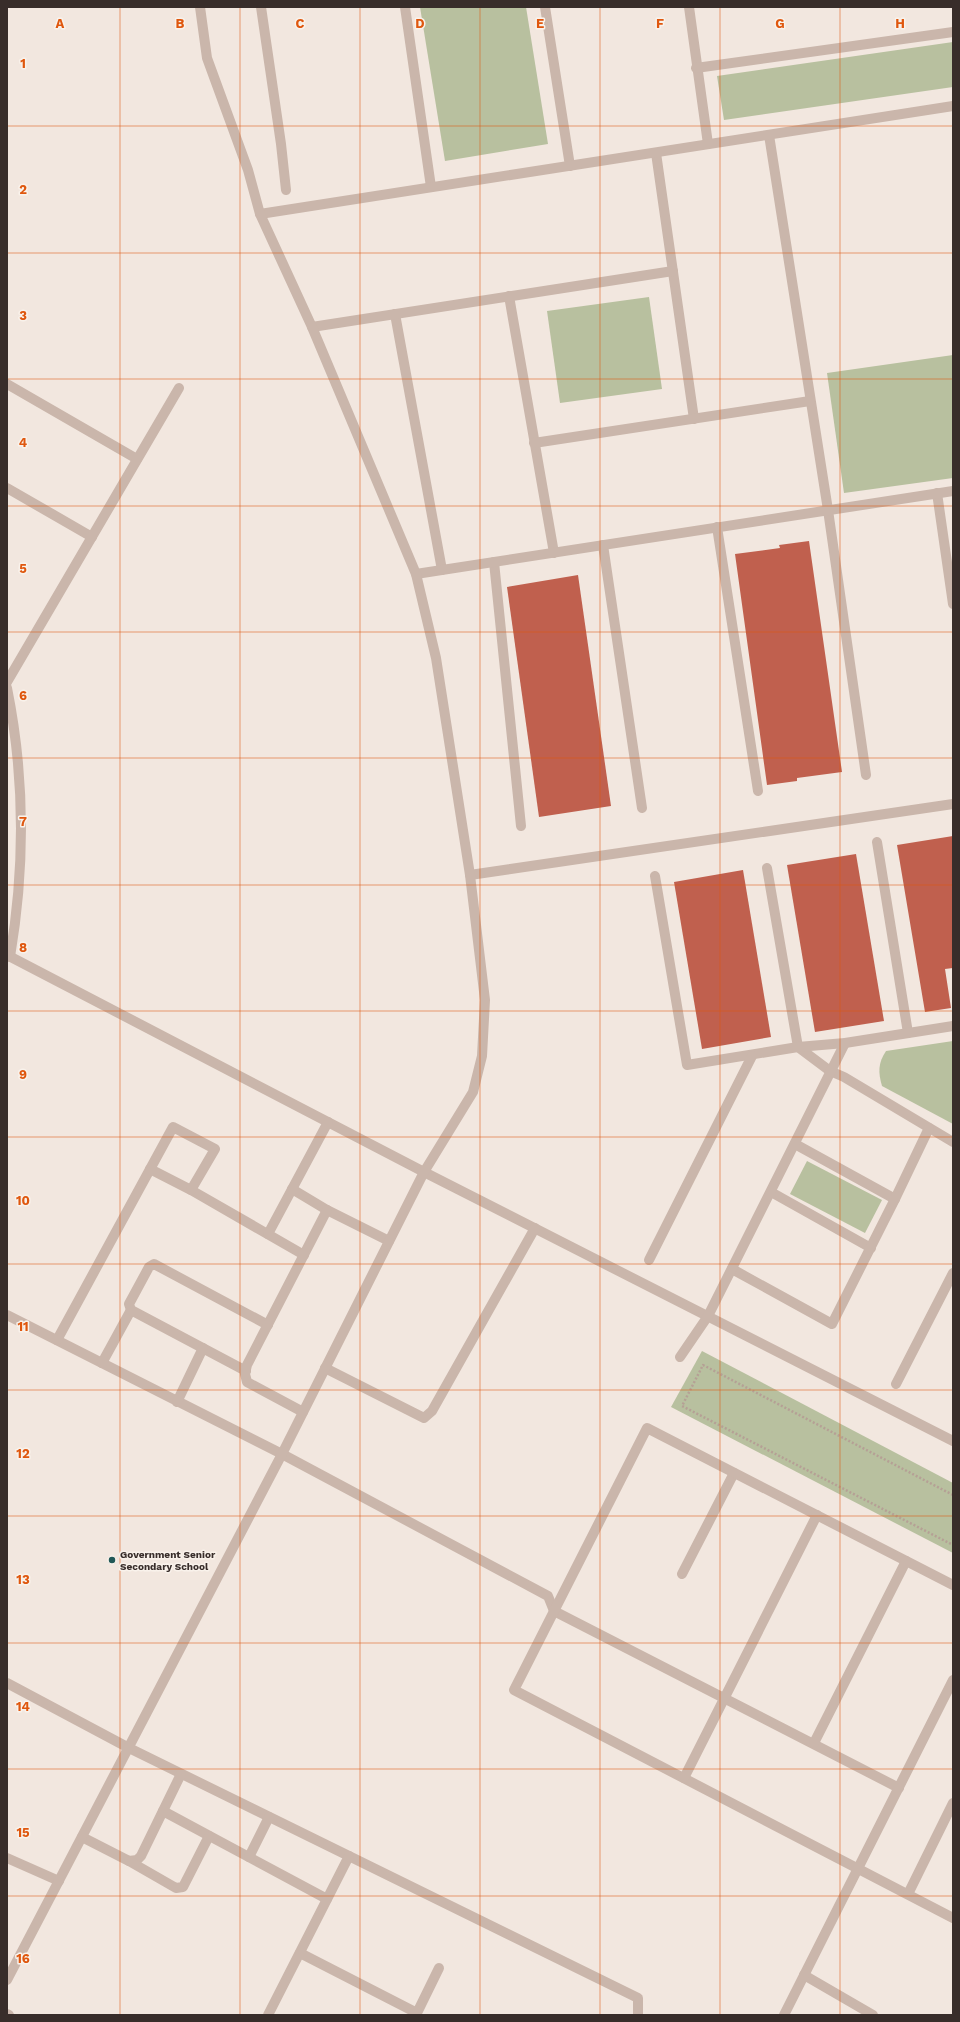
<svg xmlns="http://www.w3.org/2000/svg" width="960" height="2022" viewBox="0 0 960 2022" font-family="'Work Sans',sans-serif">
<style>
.green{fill:#b8c09f}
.building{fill:#c0604e}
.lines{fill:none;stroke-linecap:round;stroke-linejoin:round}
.path{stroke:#b5a095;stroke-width:2.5;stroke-dasharray:2 2;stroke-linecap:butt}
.minor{stroke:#cab6ab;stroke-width:10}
.grid{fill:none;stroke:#df570e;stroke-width:1;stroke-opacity:0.55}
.poi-dot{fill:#215857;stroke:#f9f2eb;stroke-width:1.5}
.labels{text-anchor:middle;stroke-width:3;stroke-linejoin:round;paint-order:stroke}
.poi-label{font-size:10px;font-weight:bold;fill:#382d2a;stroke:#f9f2eb;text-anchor:start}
.grid-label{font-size:13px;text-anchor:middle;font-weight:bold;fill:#df570e;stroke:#f9f2eb;stroke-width:3;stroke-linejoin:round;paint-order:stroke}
</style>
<rect width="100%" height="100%" fill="#f2e7df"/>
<g class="green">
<path d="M420,7H526L548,144L445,161Z"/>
<path d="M953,42V87L724,120L717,76Z"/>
<path d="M649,297L662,389L560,403L547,311Z"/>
<path d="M953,355V478L844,493L827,373Z"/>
<path d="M953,1041V1124L882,1086C878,1072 878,1063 886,1051Z"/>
<path d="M807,1161L882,1200L865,1233L790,1194Z"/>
<path d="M702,1351L953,1483V1553L671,1407Z"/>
</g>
<g class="building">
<path d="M809,541L842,772L797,778V781L767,785L735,554L780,548L779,545Z"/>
<path d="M578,575L611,806L539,817L507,587Z"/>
<path d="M953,836V968L945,969L951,1008L925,1012L897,845Z"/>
<path d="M856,854L884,1021L815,1032L787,865Z"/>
<path d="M743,870L771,1037L702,1049L674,882Z"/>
</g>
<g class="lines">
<path class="path" d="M953,1495L703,1365L682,1406L953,1545"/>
<g class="minor">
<path d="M261,7L281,144L286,190"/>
<path d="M405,7L431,187"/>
<path d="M545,7L570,166"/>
<path d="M689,7L708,144"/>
<path d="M696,68L953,32"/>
<path d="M769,135L828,510L866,775"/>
<path d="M656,153L694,419"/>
<path d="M260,214L953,106"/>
<path d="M509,296L554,553"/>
<path d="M395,314L442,570"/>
<path d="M312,327L673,271"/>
<path d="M7,384L137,459"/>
<path d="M534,443L810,401"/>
<path d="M7,488L92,537"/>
<path d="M937,493L953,604"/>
<path d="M717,527L758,791"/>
<path d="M603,545L642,808"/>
<path d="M494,562L521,826"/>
<path d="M416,574L953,491"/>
<path d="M7,682L179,388"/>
<path d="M7,688C25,777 25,868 10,957"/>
<path d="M877,842L908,1033"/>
<path d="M767,868L798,1047L830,1071L844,1077L953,1142"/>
<path d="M470,875L953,804"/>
<path d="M655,876L687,1065L798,1047L845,1043L953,1026"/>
<path d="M7,955L424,1172L953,1441"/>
<path d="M795,1144L895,1199"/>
<path d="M150,1169L191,1190L304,1255"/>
<path d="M292,1189L327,1210L389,1241"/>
<path d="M771,1192L871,1248"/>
<path d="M268,1234L328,1122"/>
<path d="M649,1260L752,1056"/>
<path d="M732,1269L832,1324L895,1199L929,1128"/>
<path d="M7,1315L282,1454L548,1596L554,1611L899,1788"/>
<path d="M57,1340L173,1127L215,1149L191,1190"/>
<path d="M680,1357L708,1316L845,1043"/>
<path d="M102,1363L131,1310"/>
<path d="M325,1368L424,1418L432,1411L535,1228"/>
<path d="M246,1371L131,1310L129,1304L149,1267L154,1264L268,1325"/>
<path d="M896,1384L953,1273"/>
<path d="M177,1402L203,1348"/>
<path d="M303,1412L247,1382L245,1374L247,1365L327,1210"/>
<path d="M682,1574L734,1473"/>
<path d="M953,1585L647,1428L514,1690L953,1918"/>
<path d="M7,1683L129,1748L638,1998V2015"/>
<path d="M814,1743L906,1561"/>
<path d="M684,1778L817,1515"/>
<path d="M163,1811L327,1899"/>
<path d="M82,1837L129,1861L137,1860L141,1856L181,1774"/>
<path d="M249,1857L269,1817"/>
<path d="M7,1858L59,1881"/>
<path d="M129,1861L176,1888L183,1887L209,1836"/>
<path d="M908,1894L953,1803"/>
<path d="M300,1953L417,2013"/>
<path d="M804,1975L873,2015"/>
<path d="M7,1980L282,1454L424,1172L473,1092L482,1056L485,1000L470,875L436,658L416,574L312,327L260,214L248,170L207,58L200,7"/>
<path d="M7,2014L9,2015"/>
<path d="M268,2015L349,1856"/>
<path d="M416,2015L439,1968"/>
<path d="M784,2015L953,1680"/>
</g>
</g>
<path class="grid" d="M120,7V2015M240,7V2015M360,7V2015M480,7V2015M600,7V2015M720,7V2015M840,7V2015M7,126H953M7,253H953M7,379H953M7,506H953M7,632H953M7,758H953M7,885H953M7,1011H953M7,1137H953M7,1264H953M7,1390H953M7,1516H953M7,1643H953M7,1769H953M7,1896H953"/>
<circle class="poi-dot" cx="112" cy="1560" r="4"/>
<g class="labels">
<g class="poi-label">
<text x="120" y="1558">Government Senior<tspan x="120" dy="12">Secondary School</tspan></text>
</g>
</g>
<g class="grid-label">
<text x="60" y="28">A</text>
<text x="180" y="28">B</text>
<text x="300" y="28">C</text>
<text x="420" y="28">D</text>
<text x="540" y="28">E</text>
<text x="660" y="28">F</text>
<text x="780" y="28">G</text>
<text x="900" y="28">H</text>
<text x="23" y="68">1</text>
<text x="23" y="194">2</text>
<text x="23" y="320">3</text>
<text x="23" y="447">4</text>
<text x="23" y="573">5</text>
<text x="23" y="700">6</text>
<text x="23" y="826">7</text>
<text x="23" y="952">8</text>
<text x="23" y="1079">9</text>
<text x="23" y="1205">10</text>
<text x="23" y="1331">11</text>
<text x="23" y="1458">12</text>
<text x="23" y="1584">13</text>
<text x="23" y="1711">14</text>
<text x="23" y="1837">15</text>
<text x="23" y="1963">16</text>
</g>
<rect width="960" height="2022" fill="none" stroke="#382d2a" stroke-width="16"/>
</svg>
